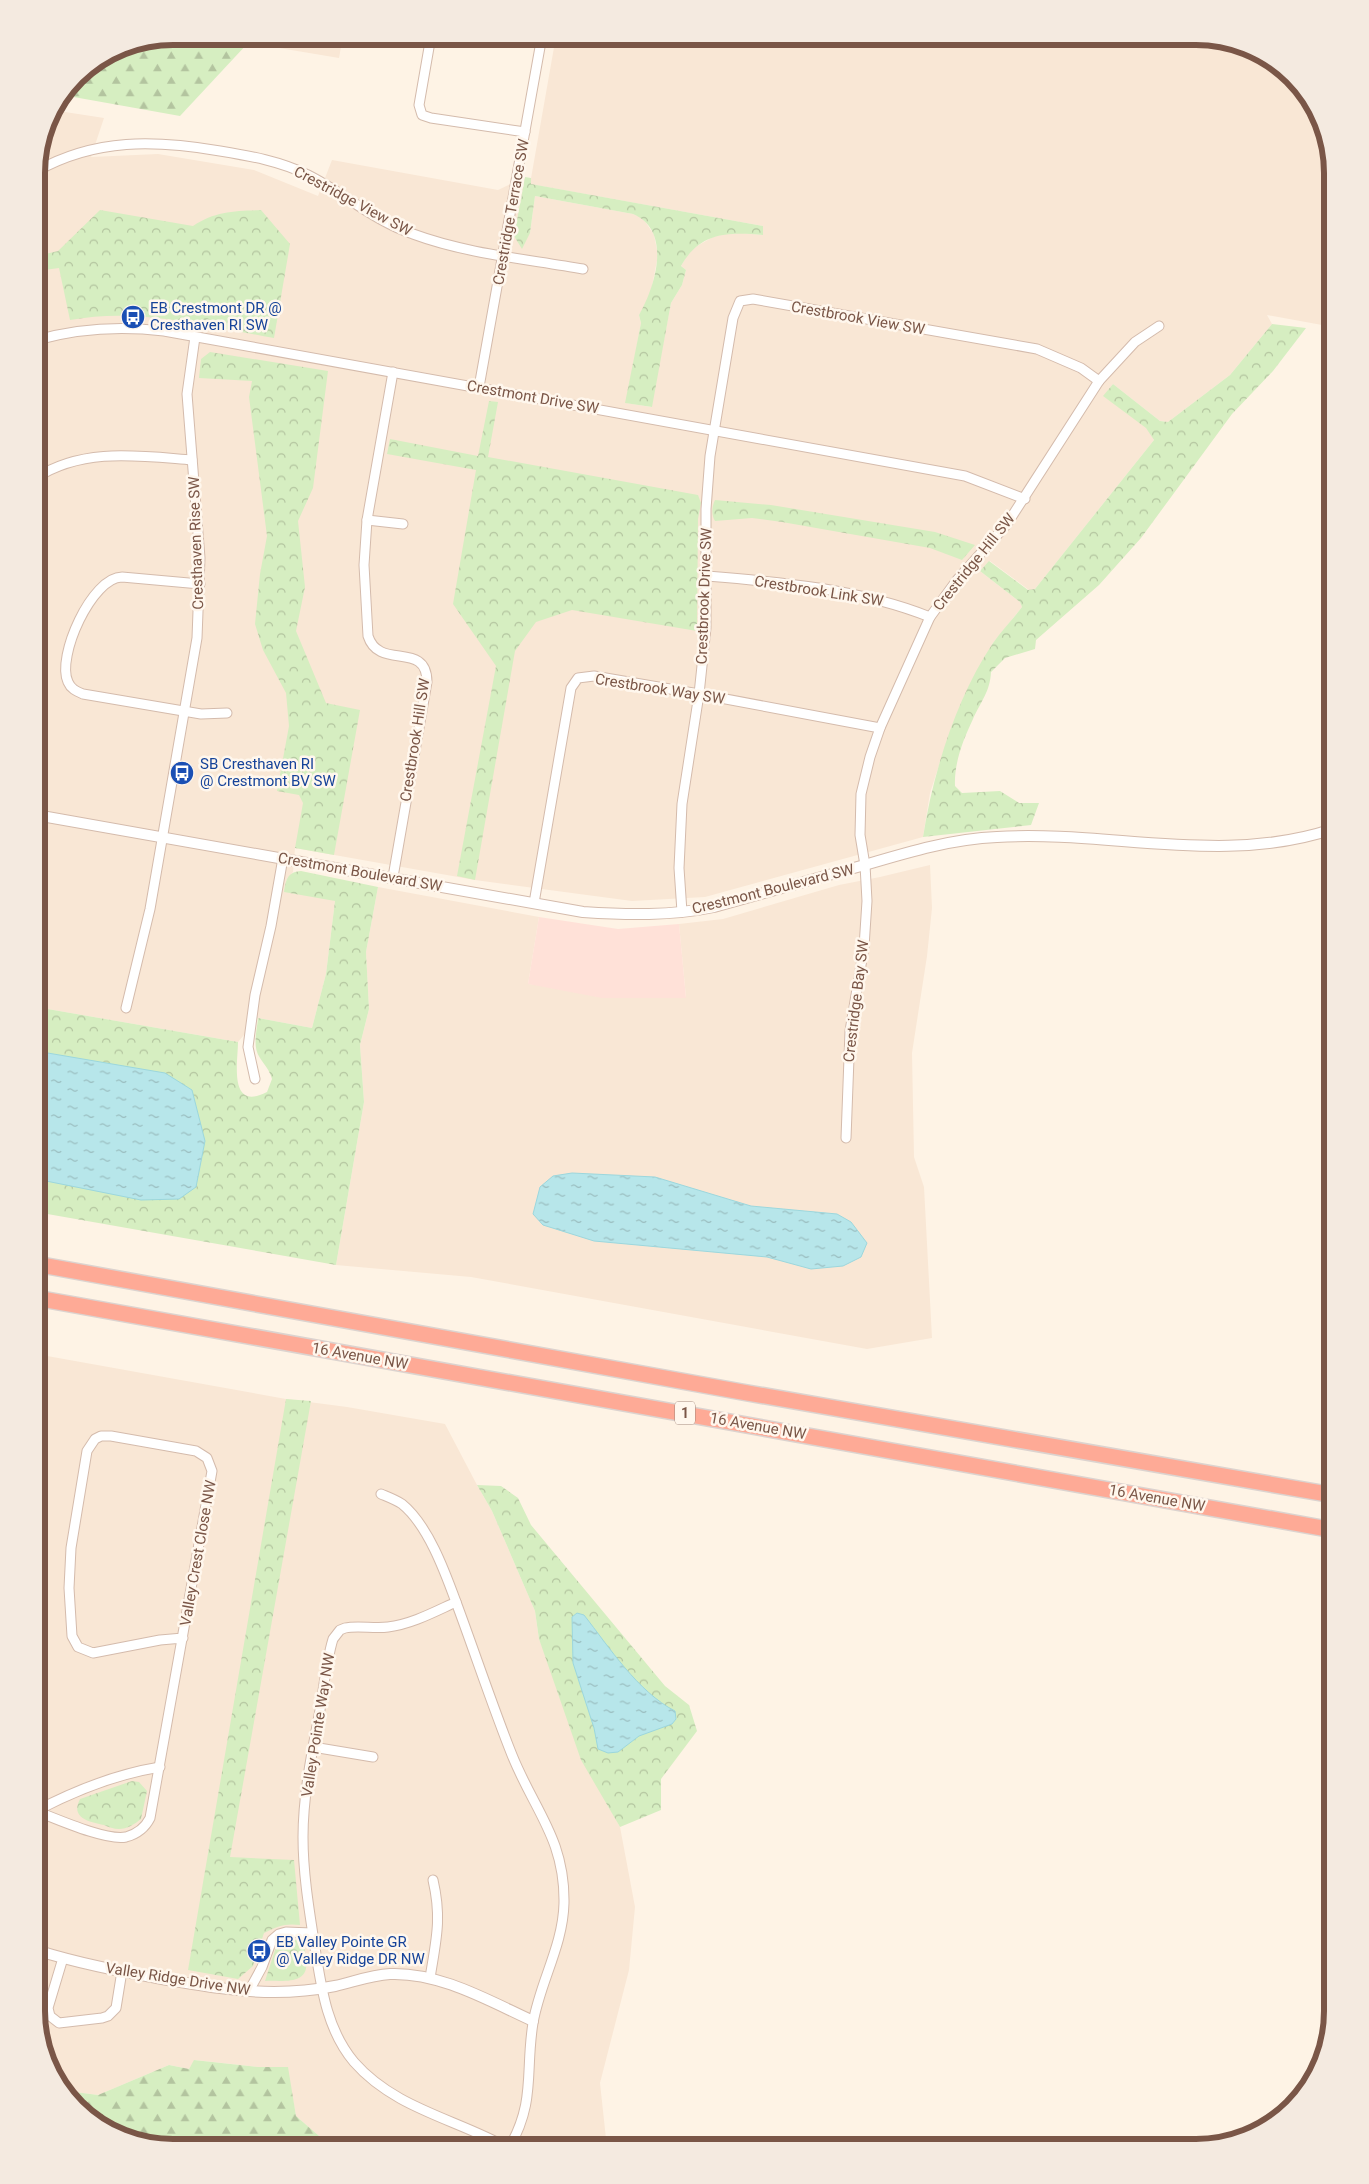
<svg xmlns="http://www.w3.org/2000/svg" width="1369" height="2184" viewBox="0 0 1369 2184" font-family="Roboto,sans-serif">
<style>
.residential{fill:#f9e7d5}
.commercial{fill:#ffe1d8}
.forest{fill:url(#forest-firs)}
.park{fill:url(#park-crowns)}
.water{fill:url(#water-ripples);stroke:#9cd7dd}
.lines{fill:none;stroke-linecap:round;stroke-linejoin:round}
.minor-casing{stroke:#d4bbac;stroke-width:11}
.tertiary-casing{stroke:#d4bbac;stroke-width:12}
.motorway-casing{stroke:#dcd3cf;stroke-width:18}
.minor{stroke:#fff;stroke-width:9}
.tertiary{stroke:#fff;stroke-width:10}
.motorway{stroke:#feaa96;stroke-width:15}
.labels{text-anchor:middle;stroke-width:5;stroke-linejoin:round;paint-order:stroke}
.shield{fill:#fff7ed;stroke:#a28679;stroke-width:1}
.shield-label{font-size:14px;font-weight:bold;fill:#7a5647}
.street-label{font-size:15px;fill:#7a5647;stroke:#fff7ed}
.transit-label{font-size:15px;fill:#164399;stroke:#fff7ed;text-anchor:start}
.rim{fill:none;stroke:#7a5647;stroke-width:6}
</style>
<defs>
<pattern id="forest-firs" width="22" height="20" patternUnits="userSpaceOnUse" patternTransform="scale(1.25)"><rect width="22" height="20" fill="#d6eec1"/><path d="M5 1l3.5 6h-7zM16 11l3.5 6h-7z" fill="#b3c49f"/></pattern>
<pattern id="park-crowns" width="20" height="18" patternUnits="userSpaceOnUse" patternTransform="scale(1.25)"><rect width="20" height="18" fill="#d6eec1"/><path d="M2 6a3 3 0 1 1 6 0M12 15a3 3 0 1 1 6 0" fill="none" stroke="#b3c49f"/></pattern>
<pattern id="water-ripples" width="26" height="14" patternUnits="userSpaceOnUse" patternTransform="scale(1.25)"><rect width="26" height="14" fill="#b7e6ea"/><path d="M2 4q2-2 4 0t4 0M15 11q2-2 4 0t4 0" fill="none" stroke="#9abdbf"/></pattern>
</defs>
<rect width="100%" height="100%" fill="#fef3e5"/>
<g class="residential">
<path d="M208,36H343L339,58Z"/>
<path d="M556,36L1205,37L1272,59L1319,112L1333,173V327L1267,315L1272,324L1230,375L1168,422L1160,421L1113,384L1104,396L1147,428L1154,440L1035,589L1029,590L990,561L980,571L1020,602L1022,607L993,643L965,695L947,741L930,793L923,837L705,897L632,901L475,880L295,848L293,872L286,881L335,901L326,974L312,1028L258,1018L238,1042L36,1007L37,164L50,113L52,110L104,118L91,157L158,154L254,170L318,196L332,160L498,190L525,177L514,236L530,233L535,196L633,214L643,218L654,235L658,255L650,297L639,315L641,323L626,403L651,407L671,303L682,285L686,270L681,266L690,250L713,237L733,232L762,235L763,226L530,184Z"/>
<path d="M930,865L932,908L927,956L912,1053L914,1157L924,1187L932,1338L867,1349L471,1277L336,1265L364,1102L360,1045L369,1009L366,952L378,887L539,917L528,984L686,997L679,924L723,919L839,885L880,877Z"/>
<path d="M36,1354L286,1399L347,1407L445,1424L477,1485L492,1511L535,1611L539,1639L608,1805L620,1827L635,1907L629,1970L600,2083L607,2148H333L296,2116L287,2067H258L195,2060L189,2069L169,2065L98,2095L67,2091L50,2072L36,2011Z"/>
</g>
<path class="commercial" d="M539,917L618,929L679,924L686,998H602L528,984Z"/>
<g class="forest">
<path d="M173,36H208L248,43L180,116L68,96L66,91L76,76L121,47Z"/>
<path d="M194,2060L258,2067H288L296,2116L333,2148L164,2147L97,2125L67,2091L98,2095L169,2065L189,2069Z"/>
</g>
<g class="park">
<path d="M525,177L531,178V184L763,226V235C728,232 700,232 681,266L686,270L682,285L671,303L652,407L625,403L641,323L639,315C655,287 673,231 633,214L535,196L530,233L522,249L514,236Z"/>
<path d="M100,210L193,226C215,211 235,211 261,210L290,244L274,338C206,326 138,307 70,320L59,268L37,271V256L58,251Z"/>
<path d="M1272,324L1306,328L1273,371L1232,414L1141,538L1099,585L1036,640L1035,649L1005,658L991,672C990,692 981,701 973,719C963,740 954,763 955,786L962,793L1000,791L1019,803H1039L1031,825L923,837C933,773 956,698 993,643C1002,630 1013,619 1022,607L1020,602L980,571L989,561L1028,590L1035,589L1154,440L1146,428L1103,396L1113,384L1160,421L1168,422L1230,375Z"/>
<path d="M210,352L328,371L313,488L298,521L305,587L296,631L326,703L360,710L334,855L295,848L303,803L299,795L277,791L289,726L286,693L263,650L255,624L260,574L267,536L249,397L252,381L199,378L201,359Z"/>
<path d="M489,401L498,402L488,457L698,495L701,503L698,519L697,631L572,610L536,622L515,651L475,880L457,876L496,666L453,604L476,470L387,454L390,439L478,456Z"/>
<path d="M715,500L771,505L935,532L975,545L962,560L930,548L782,522L752,518L715,521C711,515 712,506 715,500Z"/>
<path d="M301,871L378,887L366,952L369,1009L360,1045L364,1102L336,1265L36,1212V1007L238,1042C238,1062 228,1112 267,1092L272,1079C269,1069 265,1066 260,1058C252,1047 257,1030 258,1018L312,1028L326,974L335,901L284,892C286,880 287,872 301,871Z"/>
<path d="M286,1399L311,1401L230,1857L294,1860L300,1925C286,1923 277,1926 264,1933L253,1966L238,1979L188,1970Z"/>
<path d="M477,1485L501,1486L518,1498L531,1525L665,1686L689,1705L697,1731L661,1779V1810L620,1827L581,1760L539,1639L535,1611L492,1511Z"/>
<path d="M132,1781L139,1782L147,1791L141,1819C135,1824 127,1829 119,1829C114,1829 108,1827 104,1825C89,1822 70,1818 80,1799Z"/>
<path d="M285,1940H301C305,1945 305,1952 306,1959C310,1986 284,1980 265,1981L277,1944Z"/>
</g>
<g class="water">
<path d="M36,1051L165,1073L192,1090L205,1141L196,1187L179,1199L141,1200L36,1179Z"/>
<path d="M572,1173L655,1177L751,1206L837,1214L851,1222L867,1243L861,1257L843,1266L811,1269L767,1257L594,1241L543,1225L533,1214L540,1187L553,1176Z"/>
<path d="M577,1613L584,1615C609,1647 638,1692 675,1711L676,1719L672,1724L639,1736L618,1752L608,1753L598,1749L594,1728L573,1663L572,1617Z"/>
</g>
<g class="lines">
<g class="minor-casing">
<g id="minor">
<path d="M431,36L419,105L422,115L431,118L525,132"/>
<path d="M37,171C96,138 155,140 220,151C250,156 280,161 308,175C344,193 374,221 413,234C467,254 527,259 583,269"/>
<path d="M37,340C79,328 121,326 164,331L965,476L1025,499"/>
<path d="M393,372L367,520L364,565L368,636C379,671 427,640 427,682L393,877"/>
<path d="M479,387L542,36"/>
<path d="M36,478C83,447 140,456 192,460"/>
<path d="M367,520L403,524"/>
<path d="M707,576C781,582 860,589 930,617"/>
<path d="M200,584L122,577C92,577 56,657 68,682C71,689 76,691 83,694L201,714L227,713"/>
<path d="M36,832L39,815"/>
<path d="M534,903L571,688L578,678L594,676L699,694L880,728"/>
<path d="M682,912L679,868L682,804L699,694L706,628V509L710,456L733,318L740,301L753,299L1037,349L1081,368L1099,381"/>
<path d="M126,1008L150,909L197,638L200,558L187,394L195,337"/>
<path d="M255,1079L248,1047L250,1032L255,995L271,926L283,858"/>
<path d="M846,1138L850,1031L864,947L867,901L865,865L860,835L861,794L870,757L880,728L930,617L957,580L1007,524L1099,381L1135,342L1159,326"/>
<path d="M381,1494C388,1497 396,1500 402,1504C428,1525 445,1572 456,1602"/>
<path d="M313,1747L373,1757"/>
<path d="M36,1811C57,1819 106,1841 126,1837C137,1834 145,1828 150,1818L212,1471L207,1458L196,1451L111,1436H101L95,1439L87,1451L71,1548L69,1588L72,1636L78,1647L93,1653L160,1640L183,1638"/>
<path d="M36,1811C74,1791 117,1774 160,1767"/>
<path d="M63,1958L48,2008L50,2016L59,2023L102,2018L108,2016L116,2008L122,1971"/>
<path d="M430,1978C436,1940 442,1919 433,1880"/>
<path d="M249,1991L262,1967L272,1940L279,1934L286,1932L312,1933"/>
<path d="M508,2148C457,2119 395,2109 354,2062C328,2031 322,1992 316,1954C310,1915 303,1876 303,1837C303,1795 312,1752 320,1710C324,1687 326,1662 333,1639L340,1630L345,1628C358,1625 374,1629 388,1627C412,1624 434,1612 456,1602C475,1653 492,1705 512,1755C534,1810 565,1839 564,1903C563,1946 540,1982 533,2023C525,2072 536,2101 509,2148"/>
</g>
</g>
<g class="tertiary-casing">
<g id="tertiary">
<path d="M36,815L583,912C627,915 671,916 714,907C763,893 812,880 861,866C905,853 950,839 997,837C1109,830 1223,866 1333,829"/>
<path d="M36,1950C77,1963 119,1971 162,1979C199,1985 236,1992 274,1992C294,1992 315,1990 335,1986C353,1982 371,1975 390,1974C440,1972 489,2001 533,2021"/>
</g>
</g>
<g class="motorway-casing">
<g id="motorway">
<path d="M36,1264L742,1392L1333,1495"/>
<path d="M36,1298L1333,1530"/>
</g>
</g>
<use href="#minor" class="minor"/>
<use href="#tertiary" class="tertiary"/>
<use href="#motorway" class="motorway"/>
</g>
<defs>
<g id="bus-disc" transform="scale(1.25)"><circle r="9.5" fill="#1a4fb4" stroke="#fff7ed"/><path d="M-5-6H5V4H4V6H2V4H-2V6H-4V4H-5ZM-3.5-4V0h7V-4ZM-3.5 1.2v1.5H-2V1.2ZM2 1.2v1.5H3.5V1.2Z" fill="#fff"/></g>
</defs>
<g fill-rule="evenodd">
<use href="#bus-disc" x="133" y="317"/>
<use href="#bus-disc" x="182" y="773"/>
<use href="#bus-disc" x="259" y="1951"/>
</g>
<g class="labels">
<rect class="shield" x="675" y="1401.5" width="20" height="23" rx="4"/>
<g class="shield-label">
<text x="685" y="1418">1</text>
</g>
<g class="street-label">
<text transform="translate(353 201) rotate(28)" y="5">Crestridge View SW</text>
<text transform="translate(511 212) rotate(-80)" y="5">Crestridge Terrace SW</text>
<text transform="translate(858 318) rotate(10)" y="5">Crestbrook View SW</text>
<text transform="translate(533 397) rotate(10)" y="5">Crestmont Drive SW</text>
<text transform="translate(196 543) rotate(-92)" y="5">Cresthaven Rise SW</text>
<text transform="translate(974 562) rotate(-51)" y="5">Crestridge Hill SW</text>
<text transform="translate(819 591) rotate(9)" y="5">Crestbrook Link SW</text>
<text transform="translate(704 596) rotate(-88)" y="5">Crestbrook Drive SW</text>
<text transform="translate(660 689) rotate(9)" y="5">Crestbrook Way SW</text>
<text transform="translate(415 740) rotate(-81)" y="5">Crestbrook Hill SW</text>
<text transform="translate(360 872) rotate(10)" y="5">Crestmont Boulevard SW</text>
<text transform="translate(773 889) rotate(-14)" y="5">Crestmont Boulevard SW</text>
<text transform="translate(856 1001) rotate(-83)" y="5">Crestridge Bay SW</text>
<text transform="translate(360 1356) rotate(10)" y="5">16 Avenue NW</text>
<text transform="translate(758 1426) rotate(10)" y="5">16 Avenue NW</text>
<text transform="translate(1157 1498) rotate(10)" y="5">16 Avenue NW</text>
<text transform="translate(198 1553) rotate(-80)" y="5">Valley Crest Close NW</text>
<text transform="translate(318 1725) rotate(-81)" y="5">Valley Pointe Way NW</text>
<text transform="translate(178 1979) rotate(9)" y="5">Valley Ridge Drive NW</text>
</g>
<g class="transit-label">
<text x="150" y="313">EB Crestmont DR @<tspan x="150" dy="17">Cresthaven RI SW</tspan></text>
<text x="200" y="769">SB Cresthaven RI<tspan x="200" dy="17">@ Crestmont BV SW</tspan></text>
<text x="276" y="1947">EB Valley Pointe GR<tspan x="276" dy="17">@ Valley Ridge DR NW</tspan></text>
</g>
</g>
<path d="M0 0H1369V2184H0ZM173 45H1196A128 128 0 0 1 1324 173V2011A128 128 0 0 1 1196 2139H173A128 128 0 0 1 45 2011V173A128 128 0 0 1 173 45Z" fill="#f4eae0" fill-rule="evenodd"/>
<path class="rim" d="M173 45H1196A128 128 0 0 1 1324 173V2011A128 128 0 0 1 1196 2139H173A128 128 0 0 1 45 2011V173A128 128 0 0 1 173 45Z"/>
</svg>
